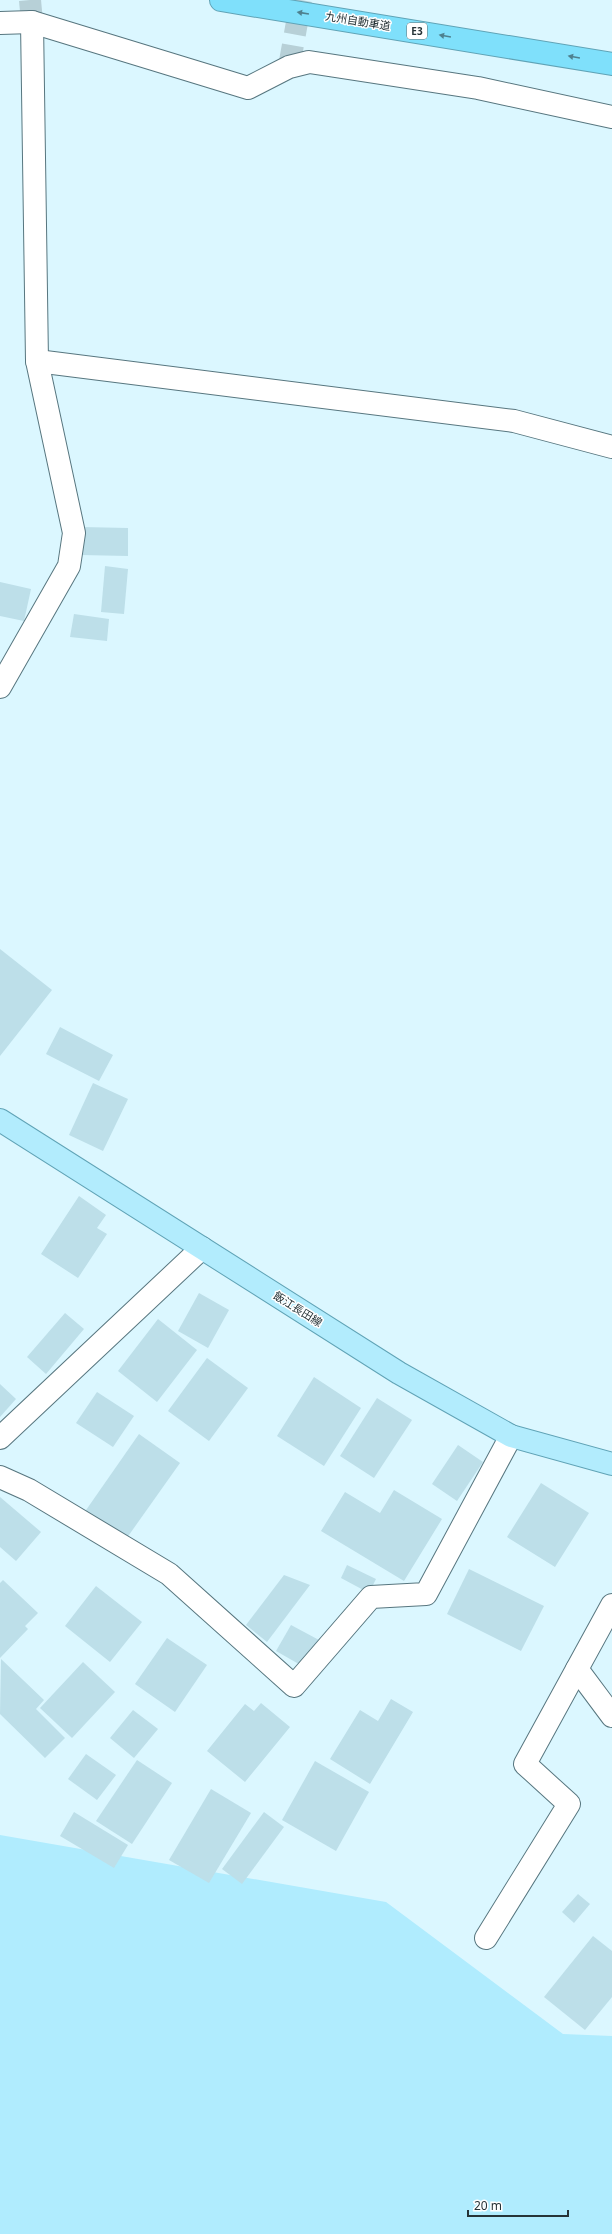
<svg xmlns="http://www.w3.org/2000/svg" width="612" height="2234" viewBox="0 0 612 2234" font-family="'Noto Sans','Noto Sans JP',sans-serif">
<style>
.green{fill:#b0ecfe}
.building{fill:#bddfe9}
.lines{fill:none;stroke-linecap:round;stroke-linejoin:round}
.minor-tunnel{stroke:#b7d0d7;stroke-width:22;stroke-dasharray:22 11;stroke-linecap:butt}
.minor-casing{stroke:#57767f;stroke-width:24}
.major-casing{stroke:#60a3b6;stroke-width:24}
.highway-casing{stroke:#60a3b6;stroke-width:24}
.minor{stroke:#fff;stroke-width:22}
.major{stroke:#b2ecfd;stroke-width:22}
.highway{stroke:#7fe0fb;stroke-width:22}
.oneway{fill:#4e818f}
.labels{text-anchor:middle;stroke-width:3;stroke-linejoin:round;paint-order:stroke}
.shield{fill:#fff;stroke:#677073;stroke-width:1}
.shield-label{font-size:10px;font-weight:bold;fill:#263337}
.street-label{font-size:11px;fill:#263337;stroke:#fff}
</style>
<rect width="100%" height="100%" fill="#dbf7ff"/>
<path class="green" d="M0,1835L386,1902L563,2034L612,2036V2234H0Z"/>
<g class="building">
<path d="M82,527L128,528V556L81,555Z"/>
<path d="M105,566L128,569L124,614L101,612Z"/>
<path d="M0,582L31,589L24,621L0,616Z"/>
<path d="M74,614L109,619L107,641L70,637Z"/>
<path d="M0,949L52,990L0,1056Z"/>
<path d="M60,1027L113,1055L99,1081L46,1054Z"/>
<path d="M93,1083L128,1099L103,1151L69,1135Z"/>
<path d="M79,1196L106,1215L97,1228L107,1234L78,1278L41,1254Z"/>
<path d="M199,1293L229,1310L208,1348L178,1331Z"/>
<path d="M65,1313L84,1329L46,1374L27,1357Z"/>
<path d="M158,1319L197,1350L157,1402L118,1371Z"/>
<path d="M207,1358L248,1388L209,1441L168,1411Z"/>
<path d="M314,1377L361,1408L324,1466L277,1436Z"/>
<path d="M0,1384L16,1399L0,1417Z"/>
<path d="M97,1392L134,1416L113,1447L76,1423Z"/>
<path d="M377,1398L412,1420L374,1478L340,1456Z"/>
<path d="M139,1434L180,1463L124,1542L84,1513Z"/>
<path d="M458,1445L483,1462L457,1501L432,1484Z"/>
<path d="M541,1483L589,1513L555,1567L507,1537Z"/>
<path d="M394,1490L442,1519L404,1581L321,1531L345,1492L380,1513Z"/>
<path d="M0,1497L41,1532L16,1561L0,1547Z"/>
<path d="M347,1565L376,1579L369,1593L341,1578Z"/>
<path d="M469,1569L544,1606L521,1651L447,1614Z"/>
<path d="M284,1575L310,1585L267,1642L246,1625Z"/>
<path d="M3,1580L38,1613L25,1626L28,1629L0,1658V1583Z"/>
<path d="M96,1586L142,1622L110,1662L65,1626Z"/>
<path d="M291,1625L319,1640L304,1667L276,1651Z"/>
<path d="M167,1638L207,1665L175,1712L135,1684Z"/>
<path d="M1,1659L44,1700L36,1709L65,1738L45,1758L0,1714Z"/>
<path d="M83,1662L115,1692L72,1738L40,1708Z"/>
<path d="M391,1699L413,1712L370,1784L330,1759L360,1710L378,1721Z"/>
<path d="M261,1703L290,1727L245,1782L207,1751L245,1704L254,1711Z"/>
<path d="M133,1710L158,1729L134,1758L110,1738Z"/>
<path d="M86,1754L116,1775L97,1800L68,1779Z"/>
<path d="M137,1760L172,1783L132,1844L96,1821Z"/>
<path d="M315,1761L369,1792L336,1851L282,1820Z"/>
<path d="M211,1789L251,1813L209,1883L169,1860Z"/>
<path d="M74,1812L128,1845L114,1868L60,1836Z"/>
<path d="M264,1812L284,1827L242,1884L222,1869Z"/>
<path d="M578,1894L590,1904L574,1923L562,1912Z"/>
<path d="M593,1936L612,1951V1997L585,2030L544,1997Z"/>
</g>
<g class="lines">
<g class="minor-tunnel">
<path d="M30,0L32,22"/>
<path d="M289,67L301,0"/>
</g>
<g class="minor-casing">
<g id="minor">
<path d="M0,23L32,22L248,88L289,67L309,62L478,88L612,117"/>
<path d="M37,361L514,421L612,447"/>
<path d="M0,687L69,566L74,533L37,361L32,22"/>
<path d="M0,1438L202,1248"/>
<path d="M0,1477L29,1490L169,1574L294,1686L371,1597L426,1594L511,1436"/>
<path d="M577,1669L612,1716"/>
<path d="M486,1938L569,1804L525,1764L612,1605"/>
</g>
</g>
<g class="major-casing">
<path id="major" d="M0,1120L399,1373L511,1436L612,1464"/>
</g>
<g class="highway-casing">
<path id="highway" d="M221,0L612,64"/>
</g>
<use href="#minor" class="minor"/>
<use href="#major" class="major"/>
<use href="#highway" class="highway"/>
</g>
<defs><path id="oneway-solid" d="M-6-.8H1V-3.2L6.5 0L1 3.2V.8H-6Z"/></defs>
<g class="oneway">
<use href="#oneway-solid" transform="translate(303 13) rotate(-171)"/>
<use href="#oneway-solid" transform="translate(445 36) rotate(-170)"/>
<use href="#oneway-solid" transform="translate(574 57) rotate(-170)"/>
</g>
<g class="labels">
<rect class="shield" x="407" y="23" width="20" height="16" rx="3"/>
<g class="shield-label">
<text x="417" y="35">E3</text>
</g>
<g class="street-label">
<text transform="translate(358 21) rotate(9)" y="4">九州自動車道</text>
<text transform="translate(298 1309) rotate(32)" y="4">飯江長田線</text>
</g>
</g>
<path d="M468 2210v6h100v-6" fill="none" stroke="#263337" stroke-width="2"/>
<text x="474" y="2210" font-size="12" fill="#263337" stroke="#ffffff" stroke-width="3" paint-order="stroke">20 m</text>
</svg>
